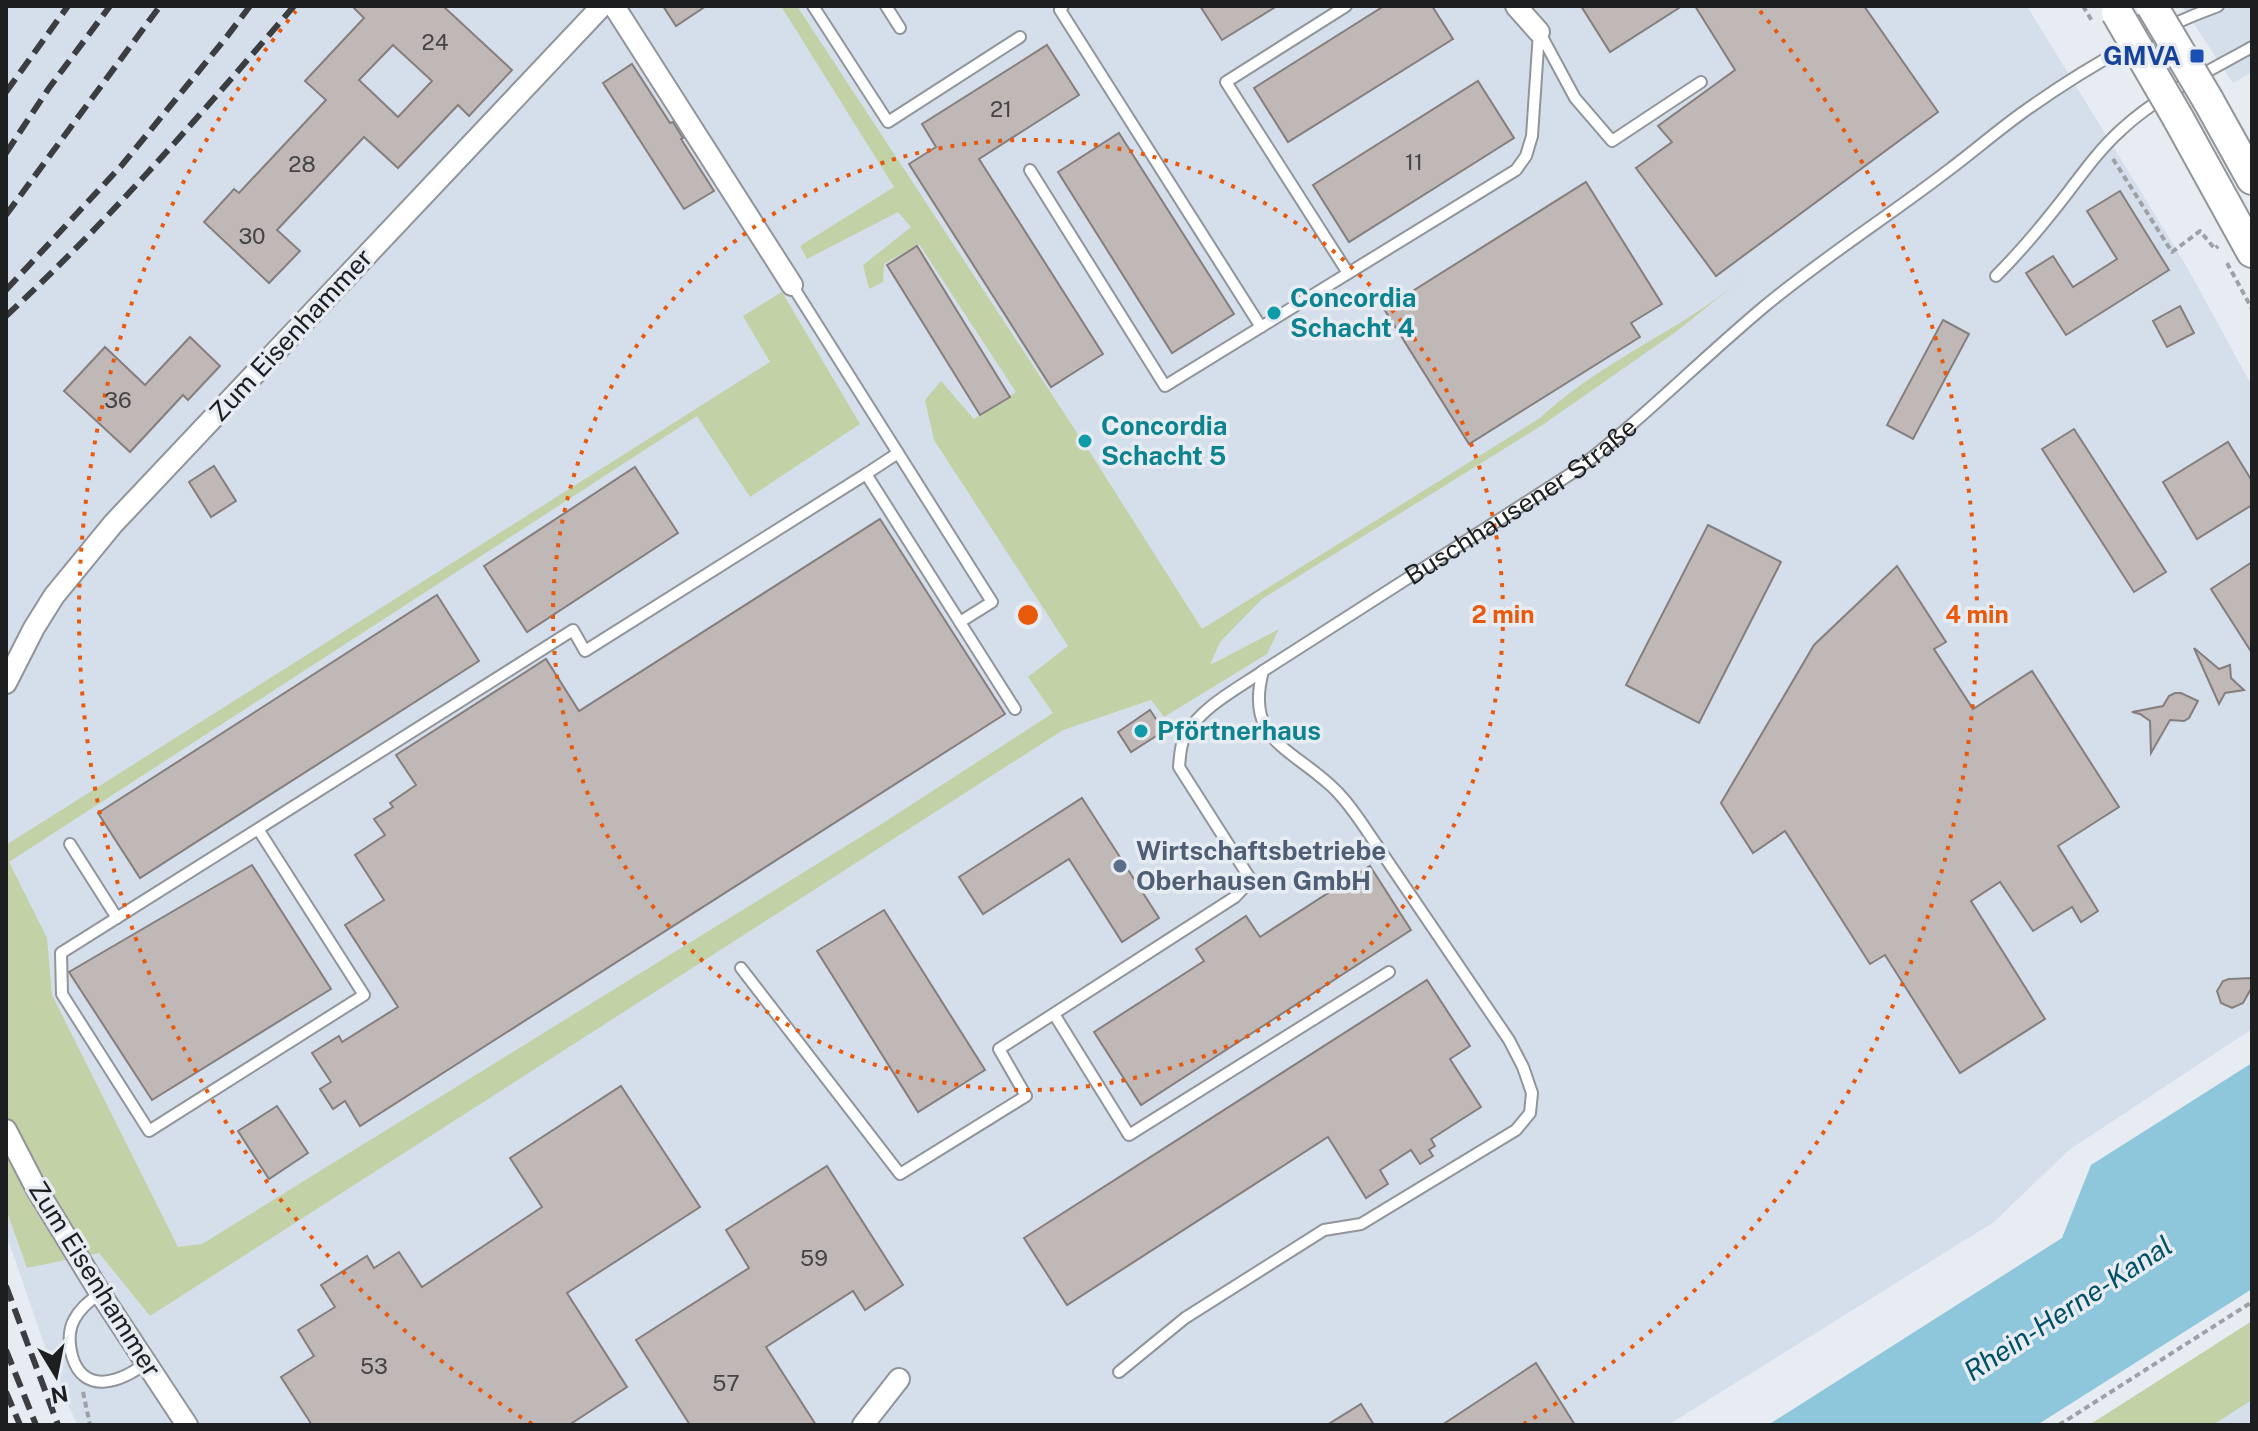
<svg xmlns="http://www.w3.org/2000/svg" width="2258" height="1431" viewBox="0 0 2258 1431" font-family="'Public Sans',sans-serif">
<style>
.built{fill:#d5dfeb}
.green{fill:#c3d1a6}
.water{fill:#8ec6db}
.building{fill:#c0b8b6;stroke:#857e7c;stroke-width:2;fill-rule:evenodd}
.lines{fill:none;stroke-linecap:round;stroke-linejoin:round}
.service-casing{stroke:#91959a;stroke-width:14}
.minor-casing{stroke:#91959a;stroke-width:24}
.secondary-casing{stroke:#91959a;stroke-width:34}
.path{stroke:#9da0a5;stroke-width:4;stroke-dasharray:6 4;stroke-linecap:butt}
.service{stroke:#fff;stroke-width:10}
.minor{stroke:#fff;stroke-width:20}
.secondary{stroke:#fff;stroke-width:30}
.rail{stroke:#3b3d40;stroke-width:6;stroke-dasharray:16 8;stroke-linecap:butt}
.secondary-bridge-casing{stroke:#91959a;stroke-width:34;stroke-linecap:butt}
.secondary-bridge{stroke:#fff;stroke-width:30}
.ring{fill:none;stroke:#e8590c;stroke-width:4;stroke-dasharray:4 8}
.transit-dot{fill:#1a4fb4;stroke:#e7ecf2;stroke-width:3}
.culture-dot{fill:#0f9aa8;stroke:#e7ecf2;stroke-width:3}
.service-dot{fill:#5c6f8a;stroke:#e7ecf2;stroke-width:3}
.labels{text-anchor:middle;stroke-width:7;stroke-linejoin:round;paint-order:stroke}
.number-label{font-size:22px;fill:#454446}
.transit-label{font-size:26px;font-weight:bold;fill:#164399;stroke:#e7ecf2;text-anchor:end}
.culture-label{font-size:26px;font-weight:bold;fill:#0d838f;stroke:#e7ecf2;text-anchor:start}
.street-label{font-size:26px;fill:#1c1e20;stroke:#e7ecf2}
.service-label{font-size:26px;font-weight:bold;fill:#4e5e75;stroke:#e7ecf2;text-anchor:start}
.water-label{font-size:28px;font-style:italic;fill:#005065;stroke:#e7ecf2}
.centre{fill:#e8590c;stroke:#e7ecf2;stroke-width:4}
.ring-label{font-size:24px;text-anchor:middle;font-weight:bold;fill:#e8590c;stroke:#e7ecf2;stroke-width:7;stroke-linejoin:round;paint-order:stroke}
</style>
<rect width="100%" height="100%" fill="#e7ecf2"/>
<g class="built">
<path d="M6,6H2027L2187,267L2252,386V1029L2069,1150L1994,1222L1668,1425H77L53,1370L6,1234Z"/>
<path d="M2182,6H2252V72L2233,83Z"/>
<path d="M2252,1400V1425H2213Z"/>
</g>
<g class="green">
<path d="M781,6H797L1091,454L1202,629L1540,418C1585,376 1642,347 1694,314C1713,302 1731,287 1749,273L1677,331L1541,426L1262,599L1220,642L1210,665L1279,629L1267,654L1164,717L1151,700L1063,730L150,1316L99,1253L27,1268L6,1209V845L770,362L743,316L782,292L860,424L750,497L697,416L9,862L47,938L52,995L178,1247L202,1244L880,825L1053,713L1028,677L1068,646L934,440L925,400L941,381L974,419L1016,392L919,244L884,264L883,282L869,289L863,265L911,227L898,212L807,259L800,246L894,187Z"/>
<path d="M2252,1321V1400L2213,1425H2089Z"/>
</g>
<path class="water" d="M2252,1063V1289L2037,1425H1768L2062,1238L2091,1165Z"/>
<g class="building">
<path d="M352,6H443L512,70L469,116L458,105L398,168L364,137L277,230L300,251L269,283L204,222L234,189L239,193L326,100L305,81L364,18ZM393,45L432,81L398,117L359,80Z"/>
<path d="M663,6H706L676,26Z"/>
<path d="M1200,6H1277L1222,40Z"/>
<path d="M1384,6H1432L1453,39L1288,142L1254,88Z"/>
<path d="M1581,6H1682L1610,52Z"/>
<path d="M1695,6H1864L1938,112L1716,276L1636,168L1672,142L1658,126L1735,70Z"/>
<path d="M1047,45L1079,95L979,159L1103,354L1051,387L909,164L936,147L922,124Z"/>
<path d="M632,64L670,123L673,122L683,138L681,139L714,191L684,209L603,83Z"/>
<path d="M1478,81L1514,138L1349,242L1313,185Z"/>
<path d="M1119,133L1234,314L1172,353L1058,172Z"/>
<path d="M1586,182L1662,304L1631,323L1640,337L1469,444L1384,309Z"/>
<path d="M2120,191L2169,270L2066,335L2026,273L2053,256L2073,287L2117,259L2087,211Z"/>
<path d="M917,246L1010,397L980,415L887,265Z"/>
<path d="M2180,306L2194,333L2167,347L2153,321Z"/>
<path d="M1943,320L1969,334L1913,439L1887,425Z"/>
<path d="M190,337L220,366L188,400L183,395L130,452L64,391L105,347L145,385Z"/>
<path d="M2074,429L2166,572L2134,592L2042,449Z"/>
<path d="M2228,442L2252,481V505L2197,539L2163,482Z"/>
<path d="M214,466L236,501L211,517L189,482Z"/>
<path d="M635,467L678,533L527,632L484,566Z"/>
<path d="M880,519L1005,714L360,1126L345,1101L333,1109L320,1089L331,1082L312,1053L339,1036L342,1042L398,1007L345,925L384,900L355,855L385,835L374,819L393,807L390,803L416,785L396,755L546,659L579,711Z"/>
<path d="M1708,525L1781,562L1699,723L1626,685Z"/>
<path d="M2252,562V653L2211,589Z"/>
<path d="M1897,566L1946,642L1934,649L1973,709L2032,671L2119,807L2058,846L2098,911L2081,922L2072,907L2033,931L2000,882L1971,901L2045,1019L1960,1073L1885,955L1870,964L1785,831L1753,853L1721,803L1814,645Z"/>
<path d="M437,595L479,661L140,878L98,813Z"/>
<path d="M2194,648L2219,669L2230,665L2231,678L2244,690L2225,693L2219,704Z"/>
<path d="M2175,693H2181L2198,701L2189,718L2184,721L2170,720L2151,753L2150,721L2140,714L2132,712L2163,706L2169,696Z"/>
<path d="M1150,710L1164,731L1131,752L1118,732Z"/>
<path d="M1082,798L1159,918L1122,942L1069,859L983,914L959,877Z"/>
<path d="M252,865L331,989L152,1100L69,972Z"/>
<path d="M1370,866L1411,930L1141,1105L1094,1032L1204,961L1196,949L1246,916L1260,937Z"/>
<path d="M884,910L985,1070L918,1112L817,951Z"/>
<path d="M2252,978V987L2243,1003L2232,1008L2221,1003L2217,991L2223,981L2229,979Z"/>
<path d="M1427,980L1470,1046L1450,1059L1481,1107L1431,1139L1435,1146L1429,1150L1433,1156L1420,1164L1411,1150L1380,1170L1388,1184L1366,1198L1328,1137L1067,1305L1024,1238Z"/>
<path d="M621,1086L700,1207L567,1293L627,1387L569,1425H312L281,1377L314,1356L298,1330L335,1307L321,1285L367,1256L374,1268L399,1252L422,1287L542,1207L510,1158Z"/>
<path d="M277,1106L308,1153L269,1179L238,1131Z"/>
<path d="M827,1166L903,1285L865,1310L853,1291L766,1347L816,1425H690L636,1340L749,1268L726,1230Z"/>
<path d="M1536,1363L1575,1425H1442Z"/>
<path d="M1361,1404L1374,1425H1327Z"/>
</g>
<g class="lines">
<g class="service-casing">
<g id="service">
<path d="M813,6L888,122L1020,37"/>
<path d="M886,6L900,28"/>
<path d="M1063,6L1060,10L1261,327"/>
<path d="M1346,6L1226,82L1348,273"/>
<path d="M1540,33L1575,98L1612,141L1701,82"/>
<path d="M1030,170L1165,386L1516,170L1526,156L1532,136L1539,32"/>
<path d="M1996,276C2023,249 2046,221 2069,191C2085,170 2101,148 2121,130C2157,96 2209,71 2252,47"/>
<path d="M792,285L992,602L960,622"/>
<path d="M898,453L866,474L1015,709"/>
<path d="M258,829L61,953L62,994L149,1131L364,995L258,829L573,630L585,651L866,474"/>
<path d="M70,844L117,918"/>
<path d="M741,968L900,1174L1026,1096L999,1049L1235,897L1251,880L1179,767C1180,757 1180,745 1185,736C1201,707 1237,689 1263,671"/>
<path d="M1054,1014L1129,1135L1389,972"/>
<path d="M100,1293C90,1301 80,1308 74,1320C68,1331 69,1344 72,1356C84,1397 123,1381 147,1362"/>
<path id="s1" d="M1119,1372L1185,1318L1324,1230L1361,1224L1516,1130L1530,1113L1532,1093L1523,1067L1509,1040L1361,822C1351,808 1342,795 1329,784C1288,747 1245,738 1263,671L1572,473C1640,422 1699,361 1765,306C1824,257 1889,216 1950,169C1974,151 1997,131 2022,113C2082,70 2149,31 2218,6"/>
</g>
</g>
<g class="minor-casing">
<g id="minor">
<path d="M614,6L792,285"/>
<path d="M1516,6L1539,32"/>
<path d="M6,683L34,628L54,596L113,524L602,6"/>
<path d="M6,1130L36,1188L100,1293L187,1425"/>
<path d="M863,1425L899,1379"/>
</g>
</g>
<g class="secondary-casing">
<g id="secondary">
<path d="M2208,100L2252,179"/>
<path d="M2178,118L2252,252"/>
</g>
</g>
<g class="path">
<path d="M2083,6L2092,21"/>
<path d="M2113,159L2172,252L2200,231L2215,249L2218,246"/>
<path d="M2227,263L2252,309"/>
<path d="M83,1392L90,1425"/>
<path d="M2059,1425L2252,1302"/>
</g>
<use href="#service" class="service"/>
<use href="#minor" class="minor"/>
<use href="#secondary" class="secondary"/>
<g class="rail">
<path d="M6,92L68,6"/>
<path d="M6,153L49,88L110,6"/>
<path d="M6,215L160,6"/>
<path d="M6,290L122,165L225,39L250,6"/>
<path d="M6,316C110,220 202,113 294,6"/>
<path d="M6,1286L58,1425"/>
<path d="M6,1350L36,1425"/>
<path d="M6,1392L20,1425"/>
</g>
<g class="secondary-bridge-casing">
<g id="secondary-bridge">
<path d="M2152,6L2208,100"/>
<path d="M2117,13L2178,118"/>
</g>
</g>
<use href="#secondary-bridge" class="secondary-bridge"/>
</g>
<g class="ring">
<circle cx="1028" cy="615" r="475"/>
<path d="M532 1424A949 949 0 0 1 296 11M1760 11A949 949 0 0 1 1524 1424"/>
</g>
<rect class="transit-dot" x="2189" y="48" width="16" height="16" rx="4"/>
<g class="culture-dot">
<circle cx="1274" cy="313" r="8"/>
<circle cx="1085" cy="441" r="8"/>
<circle cx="1141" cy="731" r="8"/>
</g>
<circle class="service-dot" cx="1120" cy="866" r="8"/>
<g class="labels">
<g class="number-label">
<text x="435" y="50">24</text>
<text x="1001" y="117">21</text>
<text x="1414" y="170">11</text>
<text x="302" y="172">28</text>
<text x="252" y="244">30</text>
<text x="118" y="408">36</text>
<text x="814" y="1266">59</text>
<text x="374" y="1374">53</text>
<text x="726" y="1391">57</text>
</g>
<g class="transit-label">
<text x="2181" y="65">GMVA</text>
</g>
<g class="culture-label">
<text x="1290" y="307">Concordia<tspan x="1290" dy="30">Schacht 4</tspan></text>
<text x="1101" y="435">Concordia<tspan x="1101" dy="30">Schacht 5</tspan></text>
<text x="1157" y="740">Pförtnerhaus</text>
</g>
<g class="street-label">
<text transform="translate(291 335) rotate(-47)" y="9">Zum Eisenhammer</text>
<text dy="9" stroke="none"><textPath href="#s1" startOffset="1334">Buschhausener Straße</textPath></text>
<text transform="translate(95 1279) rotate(58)" y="9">Zum Eisenhammer</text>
</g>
<g class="service-label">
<text x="1136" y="860">Wirtschaftsbetriebe<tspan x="1136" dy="30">Oberhausen GmbH</tspan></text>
</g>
<g class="water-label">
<text transform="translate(2068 1308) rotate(-33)" y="10">Rhein-Herne-Kanal</text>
</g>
</g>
<circle cx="1028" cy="615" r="12" class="centre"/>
<g class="ring-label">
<text x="1503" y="623">2 min</text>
<text x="1977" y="623">4 min</text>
</g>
<rect width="2258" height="1431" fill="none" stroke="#1c1e20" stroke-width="16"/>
<g transform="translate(56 1375) rotate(170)" stroke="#e7ecf2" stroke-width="6" paint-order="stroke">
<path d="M0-6L14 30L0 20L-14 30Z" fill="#1c1e20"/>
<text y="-12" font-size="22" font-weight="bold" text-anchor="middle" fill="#1c1e20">N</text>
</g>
</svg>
